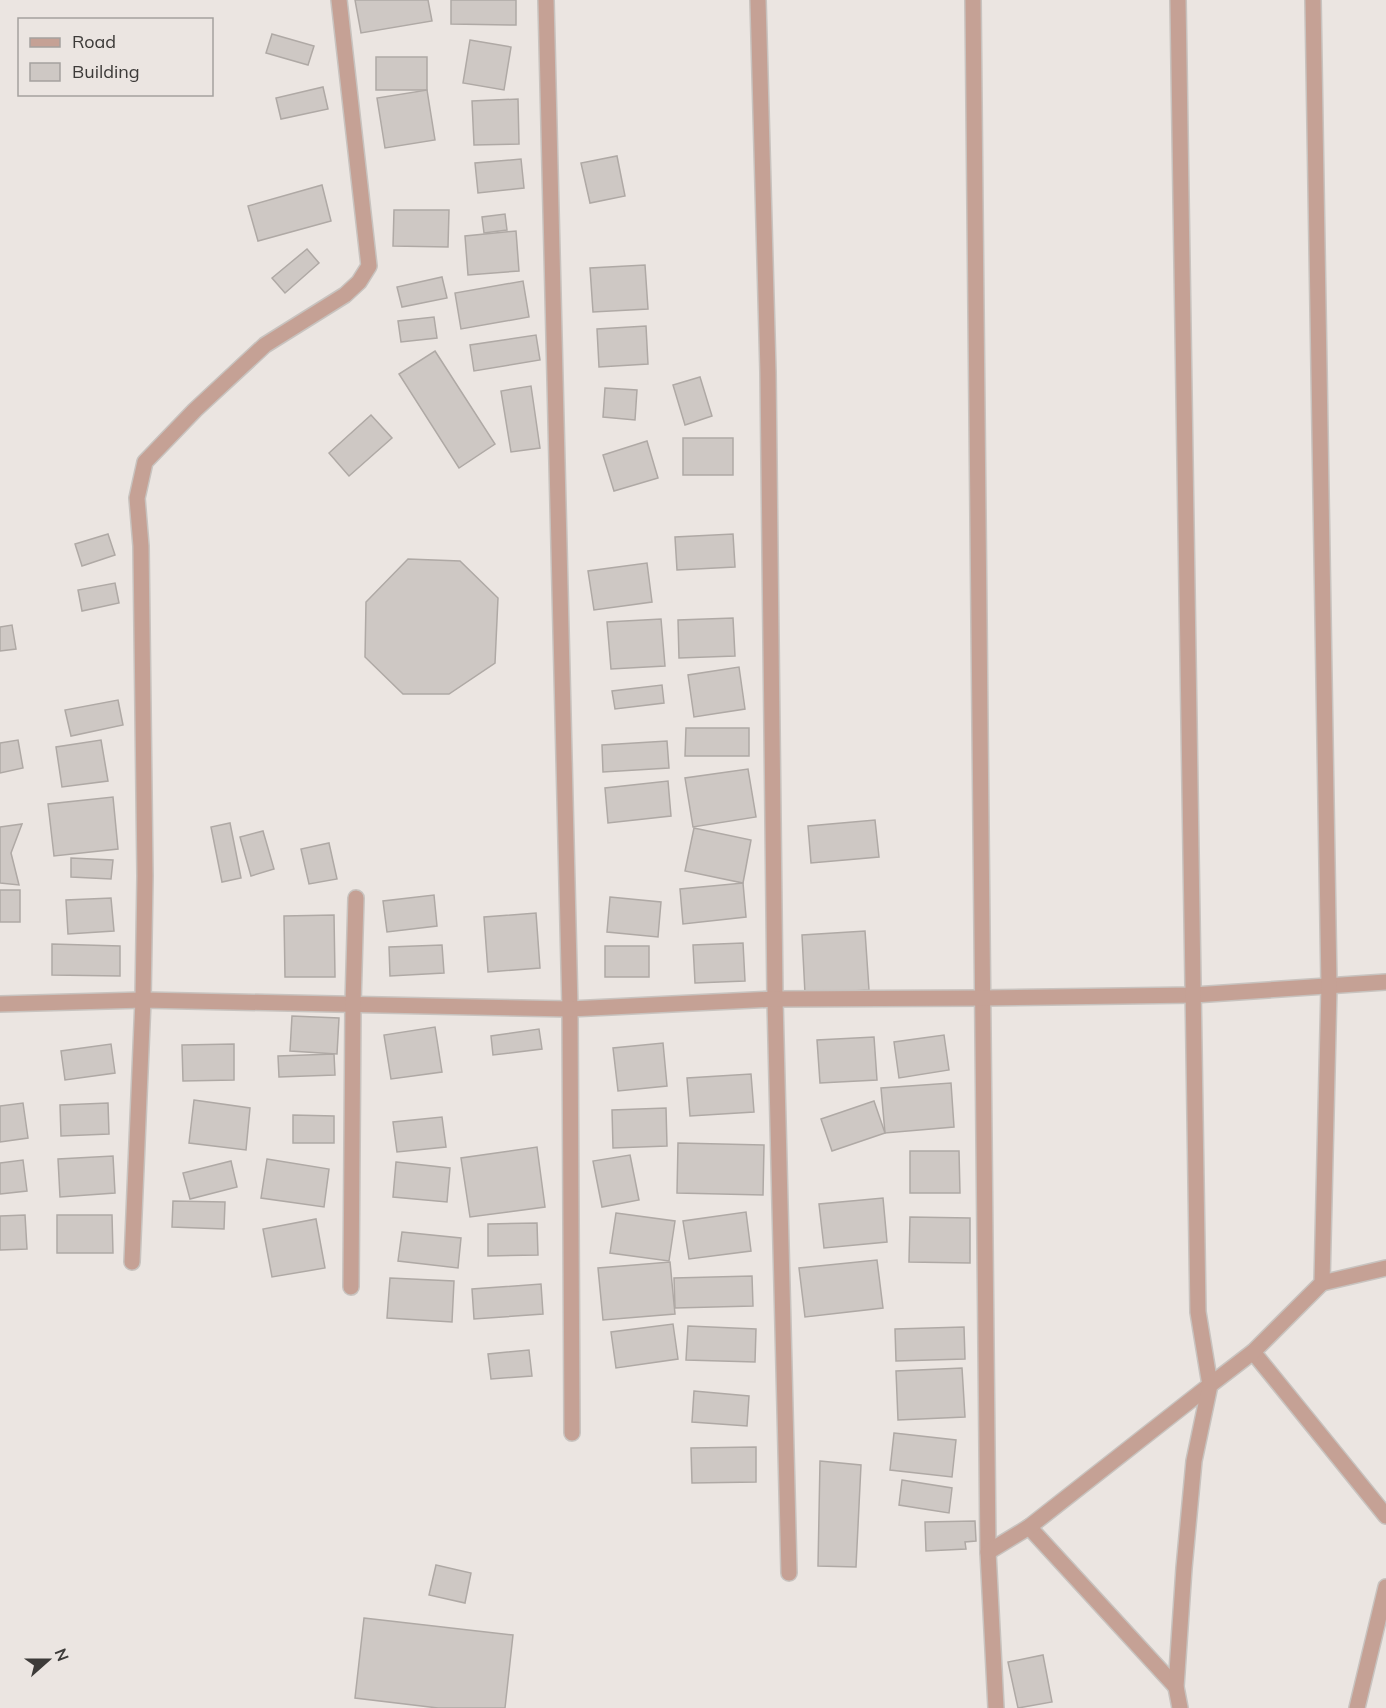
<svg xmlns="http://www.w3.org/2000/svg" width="1386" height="1708" viewBox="0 0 1386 1708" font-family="Mulish,sans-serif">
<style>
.building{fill:#cec8c4;stroke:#afa9a5;stroke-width:1.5}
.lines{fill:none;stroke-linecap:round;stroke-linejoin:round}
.minor-casing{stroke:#c8c3bf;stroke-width:18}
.tertiary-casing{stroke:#c8c3bf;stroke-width:18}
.minor{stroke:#c5a195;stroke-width:15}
.tertiary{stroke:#c5a195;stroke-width:15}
</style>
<rect width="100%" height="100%" fill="#ebe5e1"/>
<g class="building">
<path d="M355,0H428L432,21L361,33Z"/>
<path d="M451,0H516V25L451,24Z"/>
<path d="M272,34L314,46L308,65L266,53Z"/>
<path d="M470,40L511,47L504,90L463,83Z"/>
<rect x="376" y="57" width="51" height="33"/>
<path d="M323,87L328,109L281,119L276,98Z"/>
<path d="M427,90L435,140L385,148L377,98Z"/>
<path d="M518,99L519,144L474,145L472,101Z"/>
<path d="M617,156L625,196L590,203L581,163Z"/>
<path d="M521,159L524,188L478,193L475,163Z"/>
<path d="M322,185L331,221L258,241L248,206Z"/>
<path d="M394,210H449L448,247L393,246Z"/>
<path d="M505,214L507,230L484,233L482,217Z"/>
<path d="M516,231L519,271L468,275L465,236Z"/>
<path d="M307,249L319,263L285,293L272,278Z"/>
<path d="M645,265L648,309L593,312L590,268Z"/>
<path d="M442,277L447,298L402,307L397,287Z"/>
<path d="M523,281L529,317L461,329L455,293Z"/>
<path d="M434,317L437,338L401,342L398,321Z"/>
<path d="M646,326L648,364L599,367L597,329Z"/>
<path d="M536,335L540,360L474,371L470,345Z"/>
<path d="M435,351L495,444L459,468L399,374Z"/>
<path d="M700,377L712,416L685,425L673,385Z"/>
<path d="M531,386L540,448L511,452L501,391Z"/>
<path d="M605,388L637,390L635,420L603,417Z"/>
<path d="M371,415L392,438L349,476L329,453Z"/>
<rect x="683" y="438" width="50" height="37"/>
<path d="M647,441L658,478L614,491L603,455Z"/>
<path d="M108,534L115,555L82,566L75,544Z"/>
<path d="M733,534L735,567L677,570L675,537Z"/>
<path d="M408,559L460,561L498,598L495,663L449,694H403L365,657L366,602Z"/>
<path d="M647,563L652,602L594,610L588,571Z"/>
<path d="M115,583L119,603L82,611L78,590Z"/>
<path d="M733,618L735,656L679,658L678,620Z"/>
<path d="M661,619L665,666L611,669L607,622Z"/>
<path d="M12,625L16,649L0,651V627Z"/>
<path d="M739,667L745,709L694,717L688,675Z"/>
<path d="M662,685L664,703L615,709L612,691Z"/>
<path d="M118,700L123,725L71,736L65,710Z"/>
<path d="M686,728H749V756H685Z"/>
<path d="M18,740L23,768L0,773V743Z"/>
<path d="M101,740L108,781L62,787L56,747Z"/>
<path d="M667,741L669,768L603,772L602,745Z"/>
<path d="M748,769L756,817L693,827L685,778Z"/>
<path d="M668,781L671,816L608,823L605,788Z"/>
<path d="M113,797L118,849L54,856L48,804Z"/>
<path d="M875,820L879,857L811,863L808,826Z"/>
<path d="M230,823L241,878L222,882L211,827Z"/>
<path d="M22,824L11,853L19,885L0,883V827Z"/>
<path d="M694,828L751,840L743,883L685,871Z"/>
<path d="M263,831L274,869L251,876L240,837Z"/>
<path d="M329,843L337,879L309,884L301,849Z"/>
<path d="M71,858L113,860L111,879L71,877Z"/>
<path d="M743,883L746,917L683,924L680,889Z"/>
<rect x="0" y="890" width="20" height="32"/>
<path d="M434,895L437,926L387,932L383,901Z"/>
<path d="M610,897L661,902L658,937L607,932Z"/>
<path d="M111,898L114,931L68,934L66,900Z"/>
<path d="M536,913L540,968L488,972L484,917Z"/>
<path d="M334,915L335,977H285L284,916Z"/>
<path d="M865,931L869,990L805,994L802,935Z"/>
<path d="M743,943L745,981L695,983L693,945Z"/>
<path d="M52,944L120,946V976L52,975Z"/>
<path d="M442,945L444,973L390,976L389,947Z"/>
<rect x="605" y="946" width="44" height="31"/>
<path d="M292,1016L339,1018L337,1054L290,1051Z"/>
<path d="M435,1027L442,1072L391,1079L384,1035Z"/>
<path d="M539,1029L542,1049L493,1055L491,1036Z"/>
<path d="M944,1035L949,1070L899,1078L894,1042Z"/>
<path d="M874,1037L877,1080L820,1083L817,1040Z"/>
<path d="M663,1043L667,1086L618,1091L613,1048Z"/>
<path d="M111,1044L115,1073L65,1080L61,1051Z"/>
<path d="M234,1044V1080L183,1081L182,1045Z"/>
<path d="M334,1054L335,1075L279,1077L278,1056Z"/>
<path d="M751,1074L754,1112L690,1116L687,1078Z"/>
<path d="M951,1083L954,1127L885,1133L881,1088Z"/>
<path d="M194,1100L250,1108L246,1150L189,1143Z"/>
<path d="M874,1101L885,1133L832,1151L821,1119Z"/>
<path d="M23,1103L28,1138L0,1142V1106Z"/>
<path d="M108,1103L109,1134L61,1136L60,1105Z"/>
<path d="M666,1108L667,1146L613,1148L612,1110Z"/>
<path d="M293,1115L334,1116V1143H293Z"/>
<path d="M442,1117L446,1147L397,1152L393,1122Z"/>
<path d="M678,1143L764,1145L763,1195L677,1193Z"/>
<path d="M537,1147L545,1207L470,1217L461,1158Z"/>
<path d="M910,1151H959L960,1193H910Z"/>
<path d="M630,1155L639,1200L602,1207L593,1161Z"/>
<path d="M113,1156L115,1193L60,1197L58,1159Z"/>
<path d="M267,1159L329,1169L324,1207L261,1198Z"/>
<path d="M23,1160L27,1191L0,1194V1163Z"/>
<path d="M231,1161L237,1187L190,1199L183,1173Z"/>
<path d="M396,1162L450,1168L447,1202L393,1197Z"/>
<path d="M883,1198L887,1242L824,1248L819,1204Z"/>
<path d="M173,1201L225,1202L224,1229L172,1227Z"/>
<path d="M746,1212L751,1251L689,1259L683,1221Z"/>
<path d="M616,1213L675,1221L669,1261L610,1253Z"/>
<path d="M25,1215L27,1249L0,1250V1216Z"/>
<path d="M57,1215H112L113,1253H57Z"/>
<path d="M910,1217L970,1218V1263L909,1262Z"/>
<path d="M316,1219L325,1268L272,1277L263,1229Z"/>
<path d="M537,1223L538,1255L488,1256V1224Z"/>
<path d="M402,1232L461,1238L458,1268L398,1261Z"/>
<path d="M877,1260L883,1308L805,1317L799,1268Z"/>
<path d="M670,1262L675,1314L603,1320L598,1268Z"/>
<path d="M752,1276L753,1306L675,1308L674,1278Z"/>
<path d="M390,1278L454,1281L452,1322L387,1318Z"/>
<path d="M541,1284L543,1314L474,1319L472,1289Z"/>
<path d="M673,1324L678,1359L616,1368L611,1332Z"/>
<path d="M688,1326L756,1329L755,1362L686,1360Z"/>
<path d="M964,1327L965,1359L896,1361L895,1329Z"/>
<path d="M529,1350L532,1376L491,1379L488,1354Z"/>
<path d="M962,1368L965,1417L898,1420L896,1371Z"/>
<path d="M694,1391L749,1396L747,1426L692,1422Z"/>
<path d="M894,1433L956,1440L952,1477L890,1470Z"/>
<path d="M756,1447V1482L692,1483L691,1448Z"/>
<path d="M820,1461L861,1465L856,1567L818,1566Z"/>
<path d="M902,1480L952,1488L949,1513L899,1505Z"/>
<path d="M975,1521L976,1541L965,1542L966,1549L926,1551L925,1522Z"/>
<path d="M436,1565L471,1573L465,1603L429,1595Z"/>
<path d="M364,1618L513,1635L505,1708H438L355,1698Z"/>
<path d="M1043,1655L1052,1702L1018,1708L1008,1662Z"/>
</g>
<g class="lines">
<g class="minor-casing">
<g id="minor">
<path d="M546,0L570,1009L572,1433"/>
<path d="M758,0L768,372L775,999L789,1573"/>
<path d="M973,0L988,1552L996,1708"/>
<path d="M0,1004L143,1000L570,1009L775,999L983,998L1194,995L1386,982"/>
<path d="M132,1262L143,1000L145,876L141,546L137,498L145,462L195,410L265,345L345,295L359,282L369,266L339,0"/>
<path d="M1322,1283L1386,1268"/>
<path d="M351,1287L353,1004L356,898"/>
<path d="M1253,1352L1386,1516"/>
<path d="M1029,1527L1176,1687"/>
<path d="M988,1552L1029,1527L1210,1385L1198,1312L1178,0"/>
<path d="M1357,1708L1386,1587"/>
</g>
</g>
<g class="tertiary-casing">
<path id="tertiary" d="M1180,1708L1176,1687L1184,1568L1194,1461L1210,1385L1253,1352L1322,1283L1329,986L1313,0"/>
</g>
<use href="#minor" class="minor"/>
<use href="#tertiary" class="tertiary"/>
</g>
<rect x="18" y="18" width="195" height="78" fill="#ebe5e1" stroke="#a5a19e" stroke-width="1.5"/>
<rect x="30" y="38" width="30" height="9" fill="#c5a195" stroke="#a5a19e" stroke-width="1.5"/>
<text x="72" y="48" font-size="18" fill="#3d3b39">Road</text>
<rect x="30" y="63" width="30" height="18" fill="#cec8c4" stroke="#a5a19e" stroke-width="1.5"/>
<text x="72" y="78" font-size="18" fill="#3d3b39">Building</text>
<g transform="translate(48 1660) rotate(69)" stroke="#ebe5e1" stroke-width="4.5" paint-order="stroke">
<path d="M0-4.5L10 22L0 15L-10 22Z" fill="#3d3b39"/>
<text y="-9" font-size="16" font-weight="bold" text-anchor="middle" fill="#3d3b39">N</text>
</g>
</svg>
